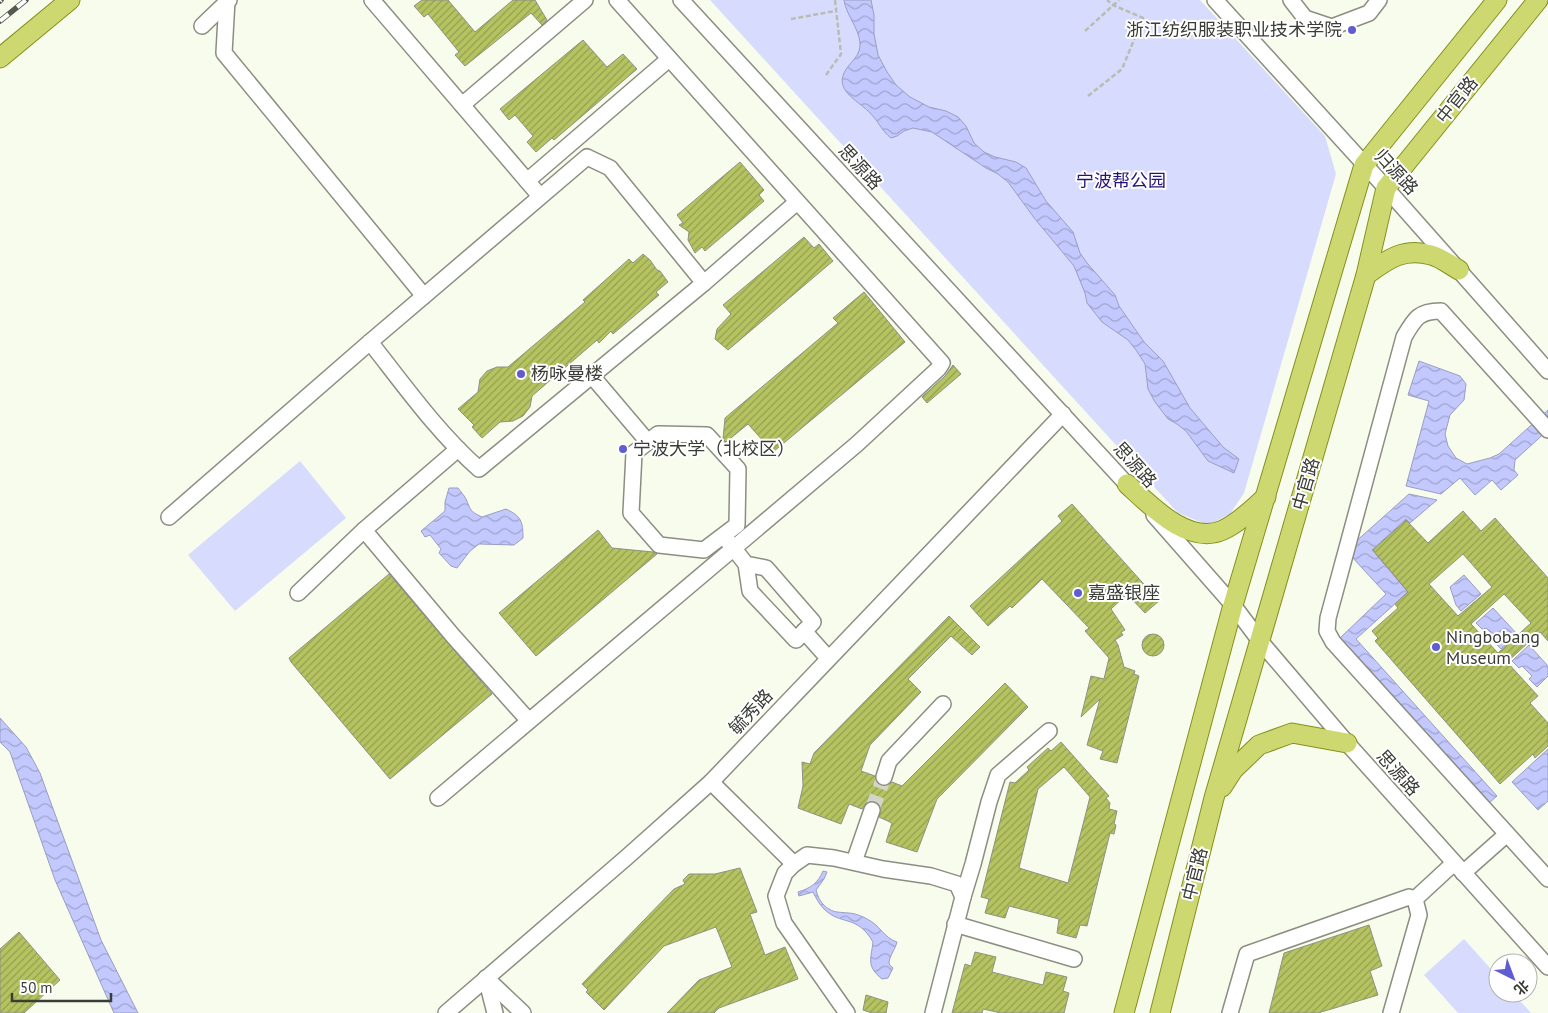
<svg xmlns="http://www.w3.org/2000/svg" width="1548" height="1013" viewBox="0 0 1548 1013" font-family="'PT Sans','Noto Sans SC',sans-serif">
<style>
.green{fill:#d7dcfe}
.water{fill:url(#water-waves);stroke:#9a9ec2}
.building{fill:url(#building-hatch);stroke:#8e9183;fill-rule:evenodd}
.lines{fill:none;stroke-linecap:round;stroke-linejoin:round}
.minor-tunnel{stroke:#d2d6c8;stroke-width:15;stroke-dasharray:15 8;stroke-linecap:butt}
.minor-casing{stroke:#8b8e80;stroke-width:18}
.major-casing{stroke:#85901f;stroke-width:21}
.path{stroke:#b9bdb0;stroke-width:2.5;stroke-dasharray:5 2.5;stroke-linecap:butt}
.minor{stroke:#fff;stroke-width:15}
.major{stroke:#ced871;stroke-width:19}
.rail-casing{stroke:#585a52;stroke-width:5.5}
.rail{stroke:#fff;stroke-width:4;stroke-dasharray:11;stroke-linecap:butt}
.poi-dot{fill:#605cd4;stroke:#fff;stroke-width:2}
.labels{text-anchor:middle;stroke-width:4;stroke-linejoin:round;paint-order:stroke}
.poi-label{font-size:18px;fill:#3a3c36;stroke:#fff;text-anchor:start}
.street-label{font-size:18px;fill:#3a3c36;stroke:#fff}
.park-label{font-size:18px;fill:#271578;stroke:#fff}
</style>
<defs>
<pattern id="water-waves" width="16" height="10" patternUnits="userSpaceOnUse" patternTransform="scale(1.25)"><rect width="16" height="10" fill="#c3c8fe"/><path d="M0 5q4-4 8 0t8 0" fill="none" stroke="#9fa4ce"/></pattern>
<pattern id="building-hatch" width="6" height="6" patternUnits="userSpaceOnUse" patternTransform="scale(1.25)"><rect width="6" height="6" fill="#b5c360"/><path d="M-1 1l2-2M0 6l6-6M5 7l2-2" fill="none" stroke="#94a050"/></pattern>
</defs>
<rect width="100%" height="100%" fill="#f8fcec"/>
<g class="green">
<path d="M710,0H1200L1325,136L1336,174L1244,493L1230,514L1208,525L1178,513Z"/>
<path d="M300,461L346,518L235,611L188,555Z"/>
<path d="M1464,939L1498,977V993H1513L1531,1013H1458L1424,975Z"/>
</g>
<g class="water">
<path d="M844,0H871L874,15V34L878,55L887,72L896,85L910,97L929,107L946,111L958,117L966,126L974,143L984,152L995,157L1016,162L1026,168L1046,201L1073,232L1080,253L1087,263L1115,295L1119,306L1144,342L1163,361L1190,408L1223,447L1239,459L1234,473L1208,461L1186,431L1177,424L1168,419L1155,402L1148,389L1145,364L1136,350L1128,340L1102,322L1087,303L1085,293L1074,266L1035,219L1008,182L998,174L986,168L932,132L913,128L904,131L897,136L891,138C881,130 879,122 871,114C861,102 835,92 844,73C849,62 861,57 860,43C859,28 846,15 844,0Z"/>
<path d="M1419,361L1460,376L1466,384L1464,400L1450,415L1445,434L1448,446L1456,458L1467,464L1490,458L1499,454L1548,410V430L1515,460L1514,470L1518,475L1501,490L1492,480L1475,495L1460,478L1441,494L1406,486L1429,401L1408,395Z"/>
<path d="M449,488H458C460,491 464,495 466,499C471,510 469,511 482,517L506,509C521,516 523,521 523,538L514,545L479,544L470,551L457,568L451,566L439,553L441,549L430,535L425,537L421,531L445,511V502Z"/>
<path d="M1409,494L1437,500L1410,523L1406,519L1372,550L1408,592L1356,639L1497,796L1488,804L1340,638L1386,594L1351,556L1353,544Z"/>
<path d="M1464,575L1481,594L1461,611L1456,605L1450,587Z"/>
<path d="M1493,608L1517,634L1501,649L1493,641L1496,638L1486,628L1483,630L1476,623Z"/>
<path d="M1529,645L1548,666V676L1537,687L1529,679L1532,676L1522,666L1519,668L1512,661Z"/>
<path d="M0,718L26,747L40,773L101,940L138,1013H114L55,880L10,752L0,742Z"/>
<path d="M1548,749V801L1538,810L1512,782Z"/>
<path d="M823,871L827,872L824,879L816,890C818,898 822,905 829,909C835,913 841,912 848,913C854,913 862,916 867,919C880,925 884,938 897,942C895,950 889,956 889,964L893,968L888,978L882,979C866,966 871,959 873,942C857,914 841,926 824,909C819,904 816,898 813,892L799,896L798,892C811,888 818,883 823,871Z"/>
</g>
<g class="building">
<path d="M422,0H448L475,32L513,0H535L547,20L542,25L531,13L465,66L455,55L459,52L428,14L424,17L414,6Z"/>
<path d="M583,40L607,67L623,54L637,69L554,140L552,138L536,152L527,142L533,136L515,115L509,120L500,109Z"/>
<path d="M740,162L764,190L759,195L764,201L705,251L702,247L695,253L688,240L689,232L679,225L683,223L677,215Z"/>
<path d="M804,237L814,248L819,244L833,261L728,350L715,339L717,329L731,314L723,305Z"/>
<path d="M643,254L650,260L657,270L660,271L668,282L656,292L659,295L613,334L611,331L599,343L597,340L532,396L530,407L523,416L513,421L500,422L482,438L472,427L474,425L458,409L478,392L480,379L487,371L497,367H508L585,302L583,300L629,259L633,263Z"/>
<path d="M864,292L905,342L773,452L748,424L726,442L723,439L725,418L838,323L833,318Z"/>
<path d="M953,365L961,374L927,403L922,397L945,376Z"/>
<path d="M1072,504L1159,601L1145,613L1127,594L1111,609L1125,630L1121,632L1123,635L1115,640L1118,645L1124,667L1135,671L1134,674L1139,676L1117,763L1100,759L1103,751L1087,745L1100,699L1081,717L1091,676L1104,679L1109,658L1085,631L1089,628L1042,579L1012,608L1010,606L988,626L970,606L1062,521L1058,516Z"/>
<path d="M1463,511L1481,531L1495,518L1548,578V641L1540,632L1507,662L1538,696L1530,703L1548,723V746L1535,758L1533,754L1500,784L1375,641L1378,638L1372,631L1398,608L1395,604L1408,592L1373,550L1406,520L1428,543ZM1463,554L1492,587L1458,616L1429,584ZM1504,594L1531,623L1498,653L1471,624Z"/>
<path d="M598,530L612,548L653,552L657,554L536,656L499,613Z"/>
<path d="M389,574L492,694L390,779L291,662L289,658Z"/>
<path d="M949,616L980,647L972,655L951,636L908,679L921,692L870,745L861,771L875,776L877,783L881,786H887L892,782L902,786L1005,683L1028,707L937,799L917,852L886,842L892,823L879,817L881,808L876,801H871L866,803L862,809L849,804L841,824L798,808L803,786L802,762L810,764L814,753Z"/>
<circle cx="1153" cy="645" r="11"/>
<path d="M1061,742L1109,796L1106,798L1110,803L1109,809L1117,811L1114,824L1116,825L1114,834L1110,833L1087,926L1080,925L1076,938L1057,933L1059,919L1009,906L1005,918L985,913L989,899L981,897L1010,782L1015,783L1029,770L1027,767L1048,748L1051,751ZM1064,767L1090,797L1068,883L1019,868L1038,789Z"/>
<path d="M740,868L757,912L750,914L765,955L785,947L798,979L719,1008L714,1013H667L699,980L732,967L716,927L664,946L604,1010L586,992L588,990L582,984L674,889L685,884L683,880L689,874H715Z"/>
<path d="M1369,925L1382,966L1370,971L1378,995L1318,1013H1269L1284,953Z"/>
<path d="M19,932L60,980L24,1013H0V949Z"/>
<path d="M975,952L996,957L992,972L1043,985L1046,972L1067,977L1063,991L1069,993L1064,1013H1001L983,1009L982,1013H952L965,964L971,966Z"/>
<path d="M866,995L888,1002L886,1013H872L863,1010Z"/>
</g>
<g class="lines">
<path class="minor-tunnel" d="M872,810L884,777"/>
<g class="minor-casing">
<g id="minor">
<path d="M227,0L224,53L424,296"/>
<path d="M372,0L540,196"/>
<path d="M681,0L1134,492"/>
<path d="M1215,0L1386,188L1548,371"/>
<path d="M1291,0L1305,18L1332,27L1369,13L1379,0"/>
<path d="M202,26L229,0"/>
<path d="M462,105L585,0"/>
<path d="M587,157L610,168L704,283L479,469C437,432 404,385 370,342Z"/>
<path d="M527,181L669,59"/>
<path d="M704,283L797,202"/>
<path d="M592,376L648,442"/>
<path d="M1548,430L1441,311C1419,311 1415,318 1404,337L1328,618L1327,631L1333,642L1548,879"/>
<path d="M658,434L707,435L738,469L737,525L704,550L659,545L631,513L634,453Z"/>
<path d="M1154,515L1233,605L1260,641L1347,743L1548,967"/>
<path d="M169,517L370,342"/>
<path d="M364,530L453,636L529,721"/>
<path d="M727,540L746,564L766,568L813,622L796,640L750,591L746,564"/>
<path d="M298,593L364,530L458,449"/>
<path d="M804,631L828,658"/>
<path d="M884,777L889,761L943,704"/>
<path d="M711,782L794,864"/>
<path d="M438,798L857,444L938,369L942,363L617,0"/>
<path d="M854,862L872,810"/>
<path d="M1463,873L1507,834"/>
<path d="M963,897L973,864L989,802L998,775L1049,731"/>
<path d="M1415,899L1454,863"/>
<path d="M955,924L1074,959"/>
<path d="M486,978L523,1013"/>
<path d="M486,978L495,1013"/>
<path d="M446,1013L627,857L711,782L1063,414"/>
<path d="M847,1013L784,923L776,896L785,873L794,864L807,855L834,858L883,869L931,876L957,884L963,897L933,1013"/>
<path d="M1230,1013L1247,954L1409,897L1415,899L1419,915L1391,1013"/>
</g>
</g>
<g class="major-casing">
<g id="major">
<path d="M0,58L70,0"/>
<path d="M1366,275C1387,260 1403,247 1431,255C1440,257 1450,265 1459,270"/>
<path d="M1127,484C1150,505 1188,546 1223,530C1239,523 1252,509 1266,497"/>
<path d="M1222,787L1233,770L1259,745L1292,733L1347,743"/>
<path d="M1124,1013L1233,605L1364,165L1497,0"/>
<path d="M1160,1013L1214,798L1366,275L1386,188L1538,0"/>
</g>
</g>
<g class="path">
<path d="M791,19L835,11"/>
<path d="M1085,31L1119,0"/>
<path d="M826,75L841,54L835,0"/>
<path d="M1088,96L1122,69L1143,18L1113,5L1107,0"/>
</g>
<use href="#minor" class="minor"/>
<use href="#major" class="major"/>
<g class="rail-casing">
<g id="rail">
<path d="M0,1L1,0"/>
<path d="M0,21L26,0"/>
</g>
</g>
<use href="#rail" class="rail"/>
</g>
<g class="poi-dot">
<circle cx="1352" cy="30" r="5"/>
<circle cx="521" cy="374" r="5"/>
<circle cx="623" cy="449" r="5"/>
<circle cx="1078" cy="593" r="5"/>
<circle cx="1436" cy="647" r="5"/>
</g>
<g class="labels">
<g class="poi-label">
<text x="1342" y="36" text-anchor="end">浙江纺织服装职业技术学院</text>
<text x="531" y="380">杨咏曼楼</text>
<text x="633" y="455">宁波大学（北校区）</text>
<text x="1088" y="599">嘉盛银座</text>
<text x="1446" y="643">Ningbobang<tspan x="1446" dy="21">Museum</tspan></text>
</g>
<g class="street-label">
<text transform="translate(1457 100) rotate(-51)" y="6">中官路</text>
<text transform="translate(860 167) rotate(47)" y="6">思源路</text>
<text transform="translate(1396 172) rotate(47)" y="6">归源路</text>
<text transform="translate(1135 465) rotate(48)" y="6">思源路</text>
<text transform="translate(1306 484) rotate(-74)" y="6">中官路</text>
<text transform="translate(751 712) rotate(-47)" y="6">毓秀路</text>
<text transform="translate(1398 773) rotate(48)" y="6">思源路</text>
<text transform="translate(1195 874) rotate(-76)" y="6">中官路</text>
</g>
<g class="park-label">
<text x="1121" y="187">宁波帮公园</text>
</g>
</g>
<g transform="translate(1513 978) rotate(138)"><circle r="24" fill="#ffffff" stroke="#b0b1af"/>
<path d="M0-4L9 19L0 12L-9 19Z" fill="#605cd4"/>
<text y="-8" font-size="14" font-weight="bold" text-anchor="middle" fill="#3a3c36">北</text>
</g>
<path d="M12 993v8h99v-8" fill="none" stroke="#3a3c36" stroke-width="2.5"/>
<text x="20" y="993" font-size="15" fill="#3a3c36" stroke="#ffffff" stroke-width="4" paint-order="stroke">50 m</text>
</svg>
